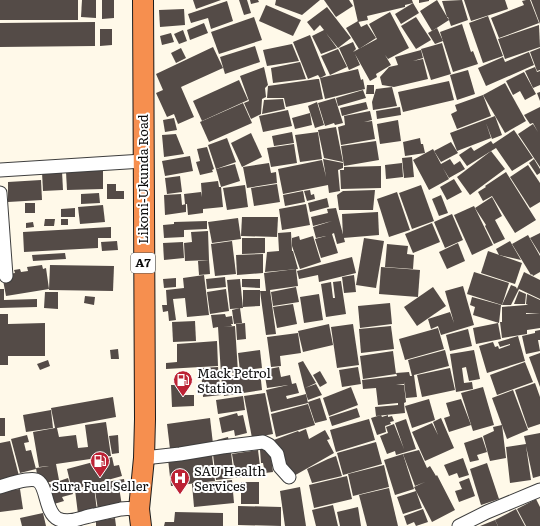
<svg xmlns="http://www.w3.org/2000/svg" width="540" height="526" viewBox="0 0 540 526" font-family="Literata,serif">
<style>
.building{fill:#544b47}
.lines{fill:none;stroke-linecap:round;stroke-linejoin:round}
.minor-casing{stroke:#3e3e3e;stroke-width:15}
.highway-casing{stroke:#1c1c1c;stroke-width:22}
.minor{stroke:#fff;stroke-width:13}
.highway{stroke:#f68f4f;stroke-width:20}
.labels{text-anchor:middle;stroke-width:4;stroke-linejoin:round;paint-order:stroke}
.shield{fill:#fff;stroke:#545454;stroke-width:1}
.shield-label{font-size:12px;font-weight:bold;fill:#0b0b0b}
.street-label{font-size:13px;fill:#0b0b0b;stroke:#fff}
.poi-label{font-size:13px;fill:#0b0b0b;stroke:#fff;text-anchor:start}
</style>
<rect width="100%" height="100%" fill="#fff9e9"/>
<g class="building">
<rect x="0" y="0" width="78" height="20"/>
<path d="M82,0H96V18L81,17Z"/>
<path d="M102,0H114V18L102,19Z"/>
<path d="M193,0H221L196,9Z"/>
<path d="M239,0H247L251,13L244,15Z"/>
<path d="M250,0H258L259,2L251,4Z"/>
<path d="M276,0H320L302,15L275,5Z"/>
<path d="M324,0H349L353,6L336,17Z"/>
<path d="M353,0H412L413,3L405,5V7L367,16L368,20L358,22Z"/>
<path d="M419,0H429V1L419,3Z"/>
<path d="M437,0L447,17L442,1L462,0L468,20L451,26L448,17H447L449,20L432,31L420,11Z"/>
<path d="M464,0H505L508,9L471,21Z"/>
<path d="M526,0H530L539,23L499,38L491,18L524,5L522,1Z"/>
<path d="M531,0H540V24Z"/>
<path d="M227,1L233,21L211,29L208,18L191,23L188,14Z"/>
<path d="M413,3L419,13L401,24L395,14Z"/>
<path d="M266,5L301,20L293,36L259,21Z"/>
<path d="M327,7L351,38L338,48L326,33L337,48L321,54L312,36L324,30L320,25L314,31L307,22Z"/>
<path d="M184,9L185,25L160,27L159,10Z"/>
<path d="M390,12L409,48L388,59L385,55L391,65L376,74L377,77L370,81L355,54L360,65L349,70L339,48L353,42L356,49L353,52L377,39L369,24Z"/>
<path d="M488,16L503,56L483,63L469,23Z"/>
<path d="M254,17L262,40L219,54L211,32Z"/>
<path d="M416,17L431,40L416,49L401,26Z"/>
<path d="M358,21L361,27L367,24L376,38L359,49L346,28Z"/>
<path d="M95,22V46L0,47V23Z"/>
<path d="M204,23L208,33L190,40L187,30Z"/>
<path d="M462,24L471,52L473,51L478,64L453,72L440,32Z"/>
<path d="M539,25L540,47L505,59L498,39Z"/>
<path d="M437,28L443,41L435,44L428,33Z"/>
<path d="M100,29H112V45L100,46Z"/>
<path d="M183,30L187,41L179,44L174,34Z"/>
<path d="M171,33L174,42L162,45L160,36Z"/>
<path d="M310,35L326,75L320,78L318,75L308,79L293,42Z"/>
<path d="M442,43L451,74L431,80L421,49Z"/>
<path d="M292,44L299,61L267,66L263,50Z"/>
<path d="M255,46L260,62L225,74L220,57Z"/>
<path d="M213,47L223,68L181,87L194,117L178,124L174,114L167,117L156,93L163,90L156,74Z"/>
<path d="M181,48L186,58L176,63L171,53Z"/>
<path d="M540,48V70L537,71L530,52Z"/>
<path d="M338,49L347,67L330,75L321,56Z"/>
<path d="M421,50L423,58L413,61L423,59L428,79L394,87L382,85L380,77L389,67L398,65L395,57Z"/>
<path d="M529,52L534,65L486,86L478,68L503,57L505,62Z"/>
<path d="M300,62L306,79L273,83L271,68Z"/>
<path d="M264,67L268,85L265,88L266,97L262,99L261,114L251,119L244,103L249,101L240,76Z"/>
<path d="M535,67L537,72L540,71V85L533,88L525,71Z"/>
<path d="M358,69L361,80L363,79L365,89L325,99L320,78Z"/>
<path d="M468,70L475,94L457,100L450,75Z"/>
<path d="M524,72L536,94L525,100L520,91L513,95L506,81Z"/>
<path d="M317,79H319L323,99L286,107L284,98H267L268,86Z"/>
<path d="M239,80L248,100L202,121L193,101Z"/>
<path d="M449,81L454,100L403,112L398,92Z"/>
<path d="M505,83L526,121L505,133L483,95Z"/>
<path d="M367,85H374V94H366Z"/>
<path d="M392,87L397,106L373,110L372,102L376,89Z"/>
<path d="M363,90L366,98L338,106L336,98Z"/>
<path d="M540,92V101L537,93Z"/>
<path d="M483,95L491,116L457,129L451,114L457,111L455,105Z"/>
<path d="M335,98L343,123L335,125L334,123L325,126L318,103Z"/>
<path d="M283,99L285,109L262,114L264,100Z"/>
<path d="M317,102L324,125L315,128L308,106Z"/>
<path d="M366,102L368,109L342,116L340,108Z"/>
<path d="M243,103L252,123L209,142L200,122Z"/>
<path d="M400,107L401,115L377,119L376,111Z"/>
<path d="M540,107V167L518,134L533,124L538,132L533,123L530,124L524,115Z"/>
<path d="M288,110L292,126L263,132L259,116Z"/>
<path d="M370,111L372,120L364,122L372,121L375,139L341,145L338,127L345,125L344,116Z"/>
<path d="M310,113L312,125L295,129L292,118Z"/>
<path d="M495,116L502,135L492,139L486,123L491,138L457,151L450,133Z"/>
<path d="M174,118L177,130L165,132L163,120Z"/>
<path d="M398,120L401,141L380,144L377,124Z"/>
<path d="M336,127L343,162L324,158L318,130Z"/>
<path d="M514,130L533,158L512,171L496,148L467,166L459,155L471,147L474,151L491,141L493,144Z"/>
<path d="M292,132L294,143L274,146L272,136Z"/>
<path d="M318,132L322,159L300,162L295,135Z"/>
<path d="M251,133L262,157L242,167L231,143Z"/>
<path d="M176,134L184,154L164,157L162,135Z"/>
<path d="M227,138L236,162L216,169L208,145Z"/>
<path d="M420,138L421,144H423L425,153L405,156L403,142Z"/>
<path d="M376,141L379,160L344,166L341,146Z"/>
<path d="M451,142L458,153L441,162L434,151Z"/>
<path d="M294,144L297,163L271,167L267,148Z"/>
<path d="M207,147L214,169L212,170L213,172L200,175L196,162L200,161L197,149Z"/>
<path d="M433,149L441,164L450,159L454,165L460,161L465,169L449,178L443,168L449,179L429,190L413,160Z"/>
<path d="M491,151L505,169L470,195L457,177Z"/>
<path d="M190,156L193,171L165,176L162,161Z"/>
<path d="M412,157L414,177L404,178L402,158Z"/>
<path d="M323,159L343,163V168L338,170L340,191L329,193L328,185L283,194L278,169L322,160L326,177Z"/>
<path d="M534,159L540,169V173L537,175L529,163Z"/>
<path d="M269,163L271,173L276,172L277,183L247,188L243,167Z"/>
<path d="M402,163L403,177L386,179L385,165Z"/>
<path d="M235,164L240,181L221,187L216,169Z"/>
<path d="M528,165L540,183V202L530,208L510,177Z"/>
<path d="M381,166V188L341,189L340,170H344V167Z"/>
<path d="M103,170V189L67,190L66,172Z"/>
<path d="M62,171L63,190L43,191L42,172Z"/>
<path d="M506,172L536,220L515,233L492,196L483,201L478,192L486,187L485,186Z"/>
<path d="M180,176L182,192L167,194L165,178Z"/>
<path d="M454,179L462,192L447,200L440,187Z"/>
<path d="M41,180L42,200L8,202V182Z"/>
<path d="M218,181L219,187H221L223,207L203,209V213L188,215L187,204H185L184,194L201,192L202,197L201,183Z"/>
<path d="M107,184H116V191H124V199H107Z"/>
<path d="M277,184L280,202L254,206L251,188Z"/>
<path d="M245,185L248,207L227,210L223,188Z"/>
<path d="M421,185L434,221L412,229L399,193Z"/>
<path d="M310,190L311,195L314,194L315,199L307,201L304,191Z"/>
<path d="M375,190L373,210H339L337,195L343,191Z"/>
<path d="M303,191L305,202L285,206L283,195Z"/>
<path d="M397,192L410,230L389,237L377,199Z"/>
<path d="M99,193L100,203L81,204V194Z"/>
<path d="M181,194L182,205L186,204V212L165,215L164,195Z"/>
<path d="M441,195L448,213L439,216L432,199Z"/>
<path d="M492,197L502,216L495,220L505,239L494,244L485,226L486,225L475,208Z"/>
<path d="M327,198L329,207L310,212L308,203Z"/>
<rect x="25" y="203" width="10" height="10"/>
<path d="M306,204L310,225L282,230L279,209Z"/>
<path d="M103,205L105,222L80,224L78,207Z"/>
<path d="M474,206L493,245L472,255L454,215Z"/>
<path d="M75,208V217H61V209Z"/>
<path d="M336,208L345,242L337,244L334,233L332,234L338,253L321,258L315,239L326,236L316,238L313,227L332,221L313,226L311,217L328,213L327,209Z"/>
<path d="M378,212L379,235L343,238L342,214Z"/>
<path d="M452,214L463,240L445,248L434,222Z"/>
<path d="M242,217H278L277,237L241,236Z"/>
<path d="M238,218L241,239L212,243L208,222Z"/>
<path d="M45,219H55L54,226H44Z"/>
<rect x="61" y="219" width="7" height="6"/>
<path d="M207,221V229L184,230V237L164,238L163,225L174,224V222Z"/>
<path d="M33,222L34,227L26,228V223Z"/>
<path d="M432,223L440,242L413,253L405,234Z"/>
<path d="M111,227V238H98V248L24,252L23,232Z"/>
<path d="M208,231L209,260L185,261L184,243L192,242L191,232Z"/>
<path d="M291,232L292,251H293L298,269L265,272L267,252L279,251L278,233Z"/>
<path d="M540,233V254L530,238Z"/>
<path d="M528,235L540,256V272L533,276L532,274L531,275L512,244Z"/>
<path d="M299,236L300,240L313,236L321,262L300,269L292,246V238Z"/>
<path d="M242,238H265V253L242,254Z"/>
<path d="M364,238L384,241L376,288L356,285Z"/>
<path d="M117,241L118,250L102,251L101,242Z"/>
<path d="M232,241L236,274L215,276L211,244Z"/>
<path d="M510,241L521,260L499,255L496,249Z"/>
<path d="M183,242L184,258L164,260L163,243Z"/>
<path d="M458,243L465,261L447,269L439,252Z"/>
<path d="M387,244L408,246L407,254L414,255L413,269L385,267Z"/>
<path d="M488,251L522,263L515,284L481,273Z"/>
<path d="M65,253L66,259L33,261L32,255Z"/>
<path d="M263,254V273L237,275L236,255Z"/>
<path d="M352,257L356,273L319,282L318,275L299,279L297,271Z"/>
<path d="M209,260L210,274L199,275L198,261Z"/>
<path d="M42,265L43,269L46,268L49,289L6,296L2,275L15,273L14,270L20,269L21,272L28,271L27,267Z"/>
<path d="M50,265L114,266L113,291L49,290Z"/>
<path d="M381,267L420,270L418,297L379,294Z"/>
<path d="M296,269L298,286L270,290L276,334L266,335L260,291H266L264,273Z"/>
<path d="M474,272L509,283L502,305L467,294Z"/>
<path d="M524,272L540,280V299L519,289L511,305H502L511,285L516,287L517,289Z"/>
<path d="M204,275L209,315L187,317L185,298L173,299L176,320L169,321L168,311L163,312L162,305H167L166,290L184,288L183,278Z"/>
<path d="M354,275L356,292L344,293L342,277Z"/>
<path d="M225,277L226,287L207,289L206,279Z"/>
<path d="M176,278V287L164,288L163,279Z"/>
<path d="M240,279L243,308L230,309L227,280Z"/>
<path d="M242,279H260V288L242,287Z"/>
<path d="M341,281L346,314L326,317L321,284L331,282L333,298H335L333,282Z"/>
<path d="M463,286L474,325L441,335L438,326L431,329L428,319L450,312L454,323L445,291Z"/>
<path d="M296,287L299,302L273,306L271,292Z"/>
<path d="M433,287L446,306L417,326L404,307Z"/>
<path d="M0,289H4V300L37,299V307L0,308Z"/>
<path d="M226,289L229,311L210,314L207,292Z"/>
<path d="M243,290H260V306L243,307Z"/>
<path d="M519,291L526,294L525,304H514Z"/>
<path d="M45,292H58V309L44,308Z"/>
<path d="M319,294L323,320L304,323L300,297Z"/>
<path d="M527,294L540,300V313H526V305H528L526,304Z"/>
<path d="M85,296L95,297L94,305L84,303Z"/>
<path d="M472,297L501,305L499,323L473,315L475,307L470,305Z"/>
<path d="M390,303L392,324L360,328L358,306Z"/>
<path d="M293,304L297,324L277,328L273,307Z"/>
<path d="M526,305V314L540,313V328L527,330V334L502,338L500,322H502V307Z"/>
<path d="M240,308L242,323L234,324L232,310Z"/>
<path d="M0,314H8V324L45,323V356H8V365H0Z"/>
<path d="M225,314L226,317L232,316L233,324H231L232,326L224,327L235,326L238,372L221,374L218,327L213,328L211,315Z"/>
<path d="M195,321L196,341L173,342L172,322Z"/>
<path d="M245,323L246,339L237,340L236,324Z"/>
<path d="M498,323L501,339L476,344L473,328Z"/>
<path d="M329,324L333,345L303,352L298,331Z"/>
<path d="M353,324L359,365L337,368L331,327Z"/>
<path d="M391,326L394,349L361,353L359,329Z"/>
<path d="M438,328L444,349L405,360L399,339Z"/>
<path d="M468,329L472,346L450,351L446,335Z"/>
<path d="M540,330V340H538L540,351L526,354L522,336L535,333V331Z"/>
<path d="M298,333L301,353L280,356L281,366L271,367L267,337Z"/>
<path d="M518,336L525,361L487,373L479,346L493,342L495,347L498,346L499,349L510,345V344L500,347L498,342Z"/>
<path d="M217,341L218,366L166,369V363L177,362V344Z"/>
<path d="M118,349L119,359H111L110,350Z"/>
<path d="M260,350L262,368L240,371L238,353Z"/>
<path d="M445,350L449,366L414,375L417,397L406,398L404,382V384L396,385H404L406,402L404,403L405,413L376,416L375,407L398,405V403L378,405L376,388L363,389L362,380L397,376L396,373L409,372L410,376H412L408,360Z"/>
<path d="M474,350L480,379L469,381L466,367L462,368L464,383L472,382L473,389L456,392L450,354Z"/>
<path d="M393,351L396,374L363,379L360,356Z"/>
<path d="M540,353V387L529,357Z"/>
<path d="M48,360L50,366L40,370L37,364Z"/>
<path d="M303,361L316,383L305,388L316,384L322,395L308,400L304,387L298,363Z"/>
<path d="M525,362L533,382L497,395L490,375Z"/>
<path d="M218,367L221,395L203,397L201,368Z"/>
<path d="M279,367L281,377L290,375L292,384L296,383L299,393L286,396L287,399L306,394L308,403L271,412L266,390L288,385L267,388L264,370Z"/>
<path d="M358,367L361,384L342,387L339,370Z"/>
<path d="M450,368L455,390L422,397L417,375Z"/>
<path d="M260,371L262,390L224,396L221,377Z"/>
<path d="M320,371L327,383L320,387L313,375Z"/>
<path d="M535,383L540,397V424L528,428L515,390Z"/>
<path d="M171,385H183V395H194V406L172,407Z"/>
<path d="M351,387L358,405L329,416L323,398Z"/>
<path d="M483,387L494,425L473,431L461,393Z"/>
<path d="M513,390L528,430L507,439L492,398Z"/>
<path d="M265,393L273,434L252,438L244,396Z"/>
<path d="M243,396L245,410L218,414L216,400Z"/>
<path d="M113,397L116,417L57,428L59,437L76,435L78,448L88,447L85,425L106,422L111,456L56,464L59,480L45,483L38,481L36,468L49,466L39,467L33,432L55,428L51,408Z"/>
<path d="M320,398L327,420L315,423L308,402Z"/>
<path d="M429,399L435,420L412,428L405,406Z"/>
<path d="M461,399L471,425L449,432L444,418L450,416L446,403Z"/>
<path d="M308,404L315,425L276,437L271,414Z"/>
<path d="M357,408L360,417L332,426L329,417Z"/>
<path d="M51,410L53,428L26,432L23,415Z"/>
<path d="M237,413L238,416L243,415L247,433L235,436L234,430L222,433L219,418Z"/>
<path d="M381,415L382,417L388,415V417L392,416L394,421L390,422L391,424L385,426L386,432L377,435L371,418Z"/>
<rect x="0" y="418" width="5" height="18"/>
<path d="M210,418L213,444L170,449L167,424Z"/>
<path d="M441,418L454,448L425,461L412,432L432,423L438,435L433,422Z"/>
<path d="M369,419L375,440L336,452L330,430Z"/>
<path d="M406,419L416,449L396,455L395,451L387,454L380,436L388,433L386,427L394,424L404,449L395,423Z"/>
<path d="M502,425L506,458L490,461L483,436L494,431L493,427Z"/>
<path d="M306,429L309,439L325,430L330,439L327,440L334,453L292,477L271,441L298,431L299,432Z"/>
<path d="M540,433V476L533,478L526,446L531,480L510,483L506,447L526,444L524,436Z"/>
<path d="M27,435L29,442L24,443L26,451L31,450L36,469L20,473L11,439Z"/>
<path d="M118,435L119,453L112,454L109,436Z"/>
<path d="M228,437L229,442L218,444L217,440Z"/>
<path d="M482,437L487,452L477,455L479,460L470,462L464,443Z"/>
<path d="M10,441L19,476L0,482V443Z"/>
<path d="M376,442L382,464L343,475L337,453Z"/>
<path d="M270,448L273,472L265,473L263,463H261L260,450Z"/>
<path d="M258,450L261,474L236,478L232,454Z"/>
<path d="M419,450L427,468L430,466L436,476L437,475L455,510L432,522L416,491L422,508L403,514L397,497L416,491L414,487L425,482L415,486L403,454Z"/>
<path d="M231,452L234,478L216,480L213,454Z"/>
<path d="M403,454L414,489L395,495L384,460Z"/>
<path d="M212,455L215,481L171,486L168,459Z"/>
<path d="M336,456L342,476L312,483L307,469L328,459Z"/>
<path d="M112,457L114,466L119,465L122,476L72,490L67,469Z"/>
<path d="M463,458L469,475L459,478L457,473L449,476L444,465Z"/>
<path d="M487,463L499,499L481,505L470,469Z"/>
<path d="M384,465L389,487L353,496L348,474Z"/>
<path d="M347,476L352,499L314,508L309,485Z"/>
<path d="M68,478L73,494L62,497L64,501L54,504L48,485Z"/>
<path d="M469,478L475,496L459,502L455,491L462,489L459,482Z"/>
<path d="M124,479L125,486L119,487L122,506L98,510L94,484Z"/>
<path d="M232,480L234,503L194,507L192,484Z"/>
<rect x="241" y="482" width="18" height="22"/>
<path d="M94,487L97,511L78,514L75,490Z"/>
<path d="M300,487L306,526H285L280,491Z"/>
<path d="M389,488L398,526H367L359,495Z"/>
<path d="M20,489L23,509L0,512V492Z"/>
<path d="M536,499L540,507V526H526L517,509Z"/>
<path d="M333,505L338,526H316L312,510Z"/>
<path d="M238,506L281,507V526L238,525Z"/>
<path d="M358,507L361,526H340L337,512Z"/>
<path d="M423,509L428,522L416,526L414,522L407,525L404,516Z"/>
<path d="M516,509L525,526H498L495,520Z"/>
<path d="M175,512L223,513V526H164L165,522H174Z"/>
<path d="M43,513L46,526H22L20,518Z"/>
<path d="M115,518L116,526H96V521Z"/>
<path d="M495,520L498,526H480Z"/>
</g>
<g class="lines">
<g class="minor-casing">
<g id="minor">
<path d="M0,170L143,161"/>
<path d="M0,193L6,276"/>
<path d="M144,458L180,454L222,447L263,442L269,445L277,454L280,467L289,477"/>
<path d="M0,487C8,484 28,478 36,480C48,484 44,512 58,519C70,524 82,517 94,515C103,513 112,511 121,509C127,508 133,509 139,509"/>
<path d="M459,526L487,512L540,490"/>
</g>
</g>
<g class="highway-casing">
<path id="highway" d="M141,526L139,509L144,458L145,419L143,0"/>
</g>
<use href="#minor" class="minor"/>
<use href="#highway" class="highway"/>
</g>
<defs>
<g id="fuel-pin" transform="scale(1)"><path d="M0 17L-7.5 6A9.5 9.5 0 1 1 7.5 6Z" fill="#bc2235" stroke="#fff"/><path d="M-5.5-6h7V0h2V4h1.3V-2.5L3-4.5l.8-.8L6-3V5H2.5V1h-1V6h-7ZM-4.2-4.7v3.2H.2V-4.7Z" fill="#fff"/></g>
<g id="hospital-pin" transform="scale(1)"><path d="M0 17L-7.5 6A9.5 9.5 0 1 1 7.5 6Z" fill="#bc2235" stroke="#fff"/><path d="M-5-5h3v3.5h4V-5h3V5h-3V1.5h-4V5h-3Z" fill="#fff"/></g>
</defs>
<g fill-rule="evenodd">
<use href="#fuel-pin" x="183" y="380"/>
<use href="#fuel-pin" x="100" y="461"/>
<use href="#hospital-pin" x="180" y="478"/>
</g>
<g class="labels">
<rect class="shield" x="131" y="253" width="24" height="20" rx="3"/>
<g class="shield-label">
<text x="143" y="267">A7</text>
</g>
<g class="street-label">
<text transform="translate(143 179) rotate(-90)" y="5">Likoni-Ukunda Road</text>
</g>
<g class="poi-label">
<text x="197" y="378">Mack Petrol<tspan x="197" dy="15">Station</tspan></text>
<text x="194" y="476">SAU Health<tspan x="194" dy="15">Services</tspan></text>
<text x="100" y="491" text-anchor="middle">Sura Fuel Seller</text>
</g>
</g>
</svg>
